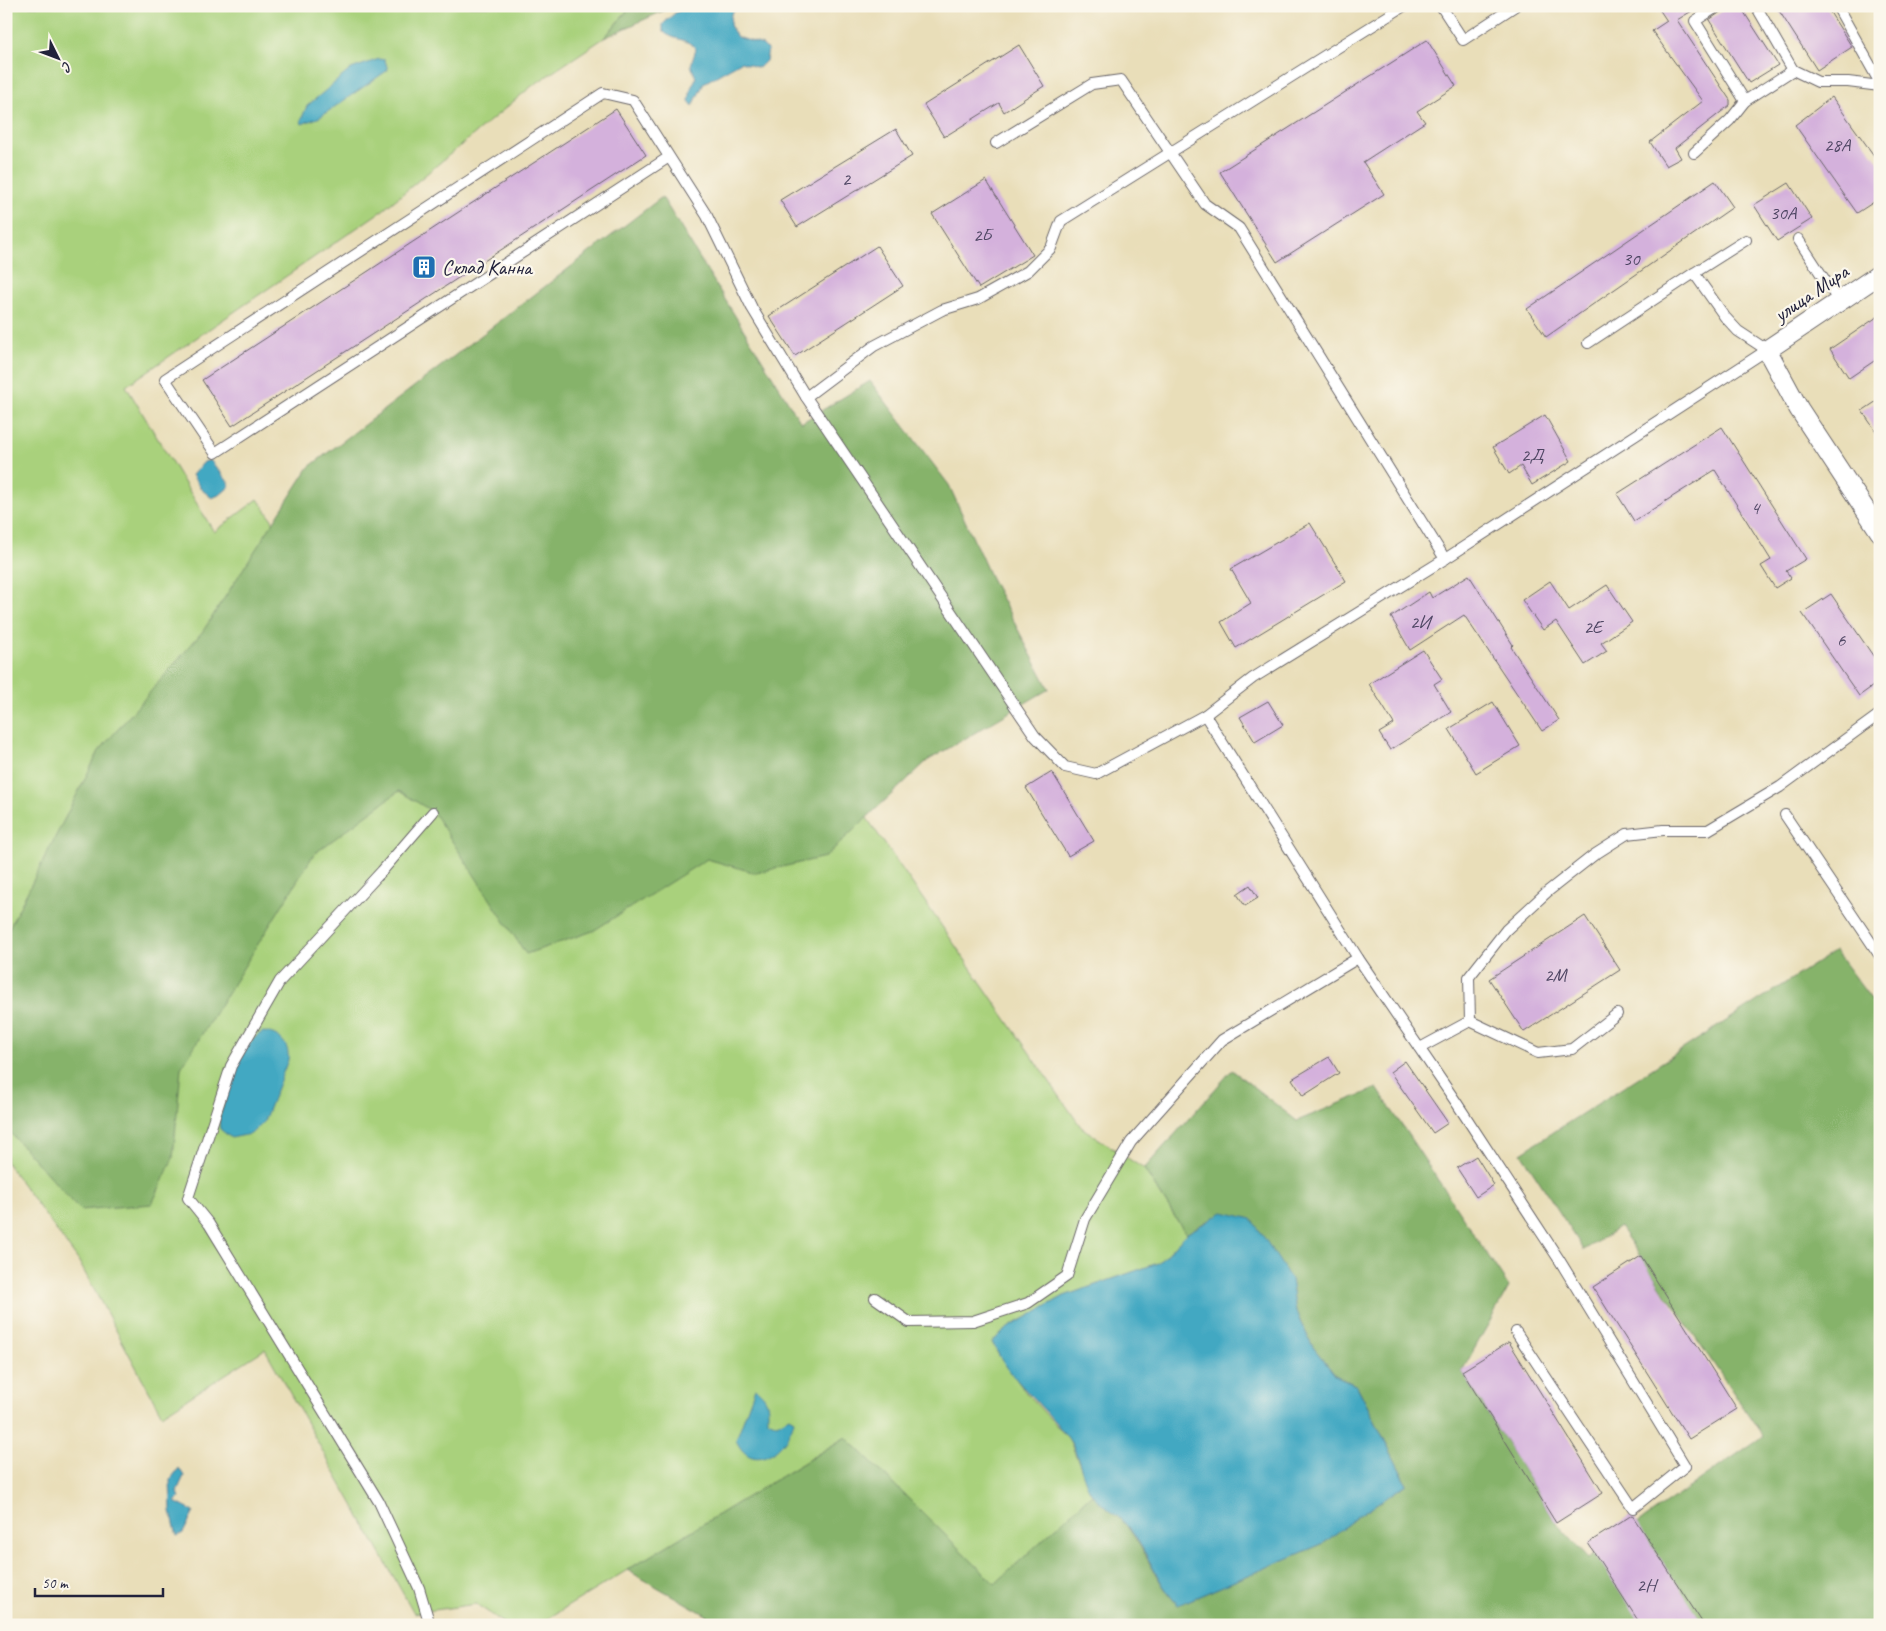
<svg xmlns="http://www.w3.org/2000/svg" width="1886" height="1631" viewBox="0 0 1886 1631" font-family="Caveat,sans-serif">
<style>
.green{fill:#a9d17b;stroke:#667a5b}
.forest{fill:#86b36b;stroke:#546a53}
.water{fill:#42a8c2;stroke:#32657e}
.building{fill:#d4b1dc}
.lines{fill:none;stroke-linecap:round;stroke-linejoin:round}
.service-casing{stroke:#686467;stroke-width:12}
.minor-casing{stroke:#686467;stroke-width:21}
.service{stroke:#fff;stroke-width:10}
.minor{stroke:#fff;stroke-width:19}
.labels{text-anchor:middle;stroke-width:4.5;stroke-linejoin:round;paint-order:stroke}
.number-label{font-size:19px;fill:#4e4663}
.poi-label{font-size:21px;fill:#22223b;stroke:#fbf7ec;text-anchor:start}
.street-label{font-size:21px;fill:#22223b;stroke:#fbf7ec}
</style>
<rect width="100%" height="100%" fill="#fbf7ec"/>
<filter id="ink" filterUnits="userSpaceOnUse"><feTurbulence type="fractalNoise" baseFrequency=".02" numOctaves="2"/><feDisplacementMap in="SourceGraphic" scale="10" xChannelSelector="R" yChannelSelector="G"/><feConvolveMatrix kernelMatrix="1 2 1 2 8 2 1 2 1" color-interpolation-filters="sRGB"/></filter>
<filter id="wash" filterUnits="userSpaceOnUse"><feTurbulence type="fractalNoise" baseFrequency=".0096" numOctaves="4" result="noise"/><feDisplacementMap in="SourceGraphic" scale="20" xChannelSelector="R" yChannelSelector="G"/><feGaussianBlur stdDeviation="1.12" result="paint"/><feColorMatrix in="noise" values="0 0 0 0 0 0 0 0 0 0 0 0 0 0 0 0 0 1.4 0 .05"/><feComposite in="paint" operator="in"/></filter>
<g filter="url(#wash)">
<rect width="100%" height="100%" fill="#e9deb9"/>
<path class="green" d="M6,6H631L604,38L532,86L383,210L126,386L214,532L258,499L438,765L801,723L1081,1127L1144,1169L1186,1234L1158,1263L1064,1296L1008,1328L992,1342L998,1354L1027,1394L1069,1439L1092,1494L995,1585L846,1437L537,1625H507L476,1604L414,1613L265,1349L162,1415L78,1260L6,1162Z"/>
<g class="forest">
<path d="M631,6H674L604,38Z"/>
<path d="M662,197L801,423L870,381L949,485L990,576L1049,689L927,761L825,857L756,873L707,859L593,931L526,954L433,812L399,791L314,854L181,1068L173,1158L152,1204L80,1210L6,1128V934L99,751L203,631L309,467Z"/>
<path d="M1835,951L1880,1011V1625H724L627,1570L846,1437L995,1584L1092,1494C1105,1505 1120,1515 1129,1529C1147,1553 1157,1584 1178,1605L1324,1543L1359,1515L1407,1484L1357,1386L1335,1375L1313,1347L1296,1312L1291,1279L1207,1221L1186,1234L1144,1169L1232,1070L1297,1121L1377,1088L1509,1287L1462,1371L1556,1523L1589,1558L1763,1436L1620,1227L1584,1250L1521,1153Z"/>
</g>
<g class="water">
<path d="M688,6H738L731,14L730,25L737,37L763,45L768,50L766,61L759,68L741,62L704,83L693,106L689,101L691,88L696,78L691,65L696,49C687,37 672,41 663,31V24L675,13Z"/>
<path d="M379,59L385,60L388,70L320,117L302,124L301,120L307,106L351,69Z"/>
<path d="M210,460L229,483V487L221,494L212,498L201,489L192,475L204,462Z"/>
<path d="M263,1032C279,1033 290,1044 288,1060L264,1121L251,1134L231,1138L220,1129L219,1119C228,1095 239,1043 263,1032Z"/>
<path d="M1223,1212L1252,1219L1291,1279L1296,1312L1313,1347L1335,1375L1357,1386L1407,1484L1359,1515L1324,1543L1178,1605C1157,1583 1148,1552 1129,1528C1119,1515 1102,1507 1092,1494C1081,1478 1080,1454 1068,1438C1043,1404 1010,1381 992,1342L1008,1328L1064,1296L1158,1263L1186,1234Z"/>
<path d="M755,1388C769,1398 768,1405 768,1420L777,1424L789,1417L794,1420C788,1449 752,1477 736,1440Z"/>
<path d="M179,1468L184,1476L177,1491L180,1497L175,1502L194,1512L183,1533L177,1536L171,1511L170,1480Z"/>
</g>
<g id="blocks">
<g class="building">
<path d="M1657,6H1705L1701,9L1700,6L1677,20L1730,100V105L1675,148L1681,158L1666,166L1650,142L1703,101L1652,31L1667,21Z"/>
<path d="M1725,6H1740L1778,65L1749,83L1709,20L1722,11Z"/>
<path d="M1776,6H1826L1852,47L1817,70Z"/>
<path d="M1427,40L1456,86L1417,111L1425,122L1363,162L1384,194L1277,262L1220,172Z"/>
<path d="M1019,45L1044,86L1004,112L999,103L944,137L924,105Z"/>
<path d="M1832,97L1880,164V198L1857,213L1795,125Z"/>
<path d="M616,109L646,155L232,426L202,380Z"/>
<path d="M896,129L912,156L797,227L780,200Z"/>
<path d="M986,180L1033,255L979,288L932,214Z"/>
<path d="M1715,181L1733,207L1546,337L1527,309Z"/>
<path d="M1789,183L1812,219L1777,241L1754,205Z"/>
<path d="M877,246L903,286L795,356L769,316Z"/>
<path d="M1880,315V357L1849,378L1830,349Z"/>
<path d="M1880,399V437L1862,411Z"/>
<path d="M1545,415L1571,461L1532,485L1521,466L1509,474L1493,447Z"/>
<path d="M1722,427L1806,559L1786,571L1791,578L1775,588L1761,566L1771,560L1715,470L1634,521L1617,494Z"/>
<path d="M1310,523L1346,581L1236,648L1221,622L1251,603L1231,569Z"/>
<path d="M1469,575L1513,645L1511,647L1559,720L1542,731L1464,615L1410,650L1391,617L1429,592L1432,598Z"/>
<path d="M1550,581L1569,610L1607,585L1632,622L1601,643L1607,651L1585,665L1556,621L1543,630L1522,600Z"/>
<path d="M1831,594L1880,666V681L1859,696L1802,613Z"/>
<path d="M1423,650L1442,679L1434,684L1451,712L1390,750L1379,733L1394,724L1369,684Z"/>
<path d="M1268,701L1283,725L1255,742L1240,717Z"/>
<path d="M1493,702L1520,746L1476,773L1449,729Z"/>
<path d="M1052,772L1094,841L1068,856L1026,788Z"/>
<path d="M1250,885L1258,898L1245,906L1237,894Z"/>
<path d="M1585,916L1620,970L1524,1032L1489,979Z"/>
<path d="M1329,1057L1339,1073L1303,1096L1292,1079Z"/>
<path d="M1405,1061L1448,1123L1433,1133L1390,1072Z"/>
<path d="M1476,1156L1494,1185L1476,1197L1457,1168Z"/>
<path d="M1641,1256L1737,1409L1689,1439L1593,1287Z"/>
<path d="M1509,1342L1603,1493L1556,1523L1462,1371Z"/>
<path d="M1632,1515L1704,1625H1641L1588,1543Z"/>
</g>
</g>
</g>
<g filter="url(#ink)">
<use href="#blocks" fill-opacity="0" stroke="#686467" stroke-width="1"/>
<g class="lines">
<g class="service-casing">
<g id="service">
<path d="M1441,6L1463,40L1515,6"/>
<path d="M1756,6L1793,70L1818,82H1848L1880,86"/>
<path d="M1837,6L1880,83"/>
<path d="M1745,101L1793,70"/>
<path d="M996,143L1092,84L1121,80L1205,204L1239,228L1445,559"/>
<path d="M1694,153L1730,120L1745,101L1695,21L1718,6"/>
<path d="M669,157L215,453L165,379L603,93L633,100L707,216L752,308L806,397L1035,736L1065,767L1096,774L1205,715L1253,678L1445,559L1767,350L1738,331L1725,317L1694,273L1588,343"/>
<path d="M1798,239L1838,300"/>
<path d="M1694,273L1746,240"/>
<path d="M806,397L874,346L942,310L978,299L1028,271L1051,248L1061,221L1404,6"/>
<path d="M1205,715L1358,958L1456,1102L1560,1261L1685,1466L1633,1508L1516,1332"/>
<path d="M1785,815L1880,956"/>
<path d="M1470,1021L1538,1053L1572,1049L1617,1014"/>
<path d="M1420,1048L1470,1021L1469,977L1506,930L1547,892L1594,855L1627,834L1663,830H1708L1780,787L1880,714"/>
<path d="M875,1298L909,1322L973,1321L1028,1303L1067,1276L1085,1219L1131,1142L1222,1040L1358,958"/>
<path d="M430,1625L419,1588L379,1502L209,1224L188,1198L231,1066L280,981L382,871L433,812"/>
</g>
</g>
<g class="minor-casing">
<path id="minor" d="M1880,274L1767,350L1799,409L1880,532"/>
</g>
<use href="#service" class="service"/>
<use href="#minor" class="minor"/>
</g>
</g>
<defs>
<g id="building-square" transform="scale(1.25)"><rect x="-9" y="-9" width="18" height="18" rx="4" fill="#1f6fb2" stroke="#fbf7ec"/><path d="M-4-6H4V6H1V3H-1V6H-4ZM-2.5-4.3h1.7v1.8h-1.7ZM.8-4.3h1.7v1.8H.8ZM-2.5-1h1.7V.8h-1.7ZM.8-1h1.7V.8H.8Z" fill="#fff"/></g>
</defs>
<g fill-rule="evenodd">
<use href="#building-square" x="424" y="267"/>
</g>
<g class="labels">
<g class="number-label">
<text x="1837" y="151">28А</text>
<text x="846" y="185">2</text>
<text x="1783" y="219">30А</text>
<text x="982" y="241">2Б</text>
<text x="1631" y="265">30</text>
<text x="1532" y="461">2Д</text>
<text x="1755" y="514">4</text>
<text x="1420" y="628">2И</text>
<text x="1593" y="633">2Е</text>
<text x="1841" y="646">6</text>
<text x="1555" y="981">2М</text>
<text x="1646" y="1591">2Н</text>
</g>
<g class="poi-label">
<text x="442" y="274">Склад Канна</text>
</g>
<g class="street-label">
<text transform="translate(1811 293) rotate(-34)" y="7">улица Мира</text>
</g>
</g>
<rect width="1886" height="1631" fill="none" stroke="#fbf7ec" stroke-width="25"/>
<g transform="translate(58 58) rotate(132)" stroke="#fbf7ec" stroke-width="4" paint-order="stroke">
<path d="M0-4L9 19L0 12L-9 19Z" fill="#22223b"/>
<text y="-8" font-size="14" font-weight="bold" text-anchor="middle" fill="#22223b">С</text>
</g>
<path d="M35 1588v8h128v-8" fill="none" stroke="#22223b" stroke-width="2.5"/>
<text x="42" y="1588" font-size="15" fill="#22223b" stroke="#fbf7ec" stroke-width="4" paint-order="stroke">50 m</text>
</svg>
